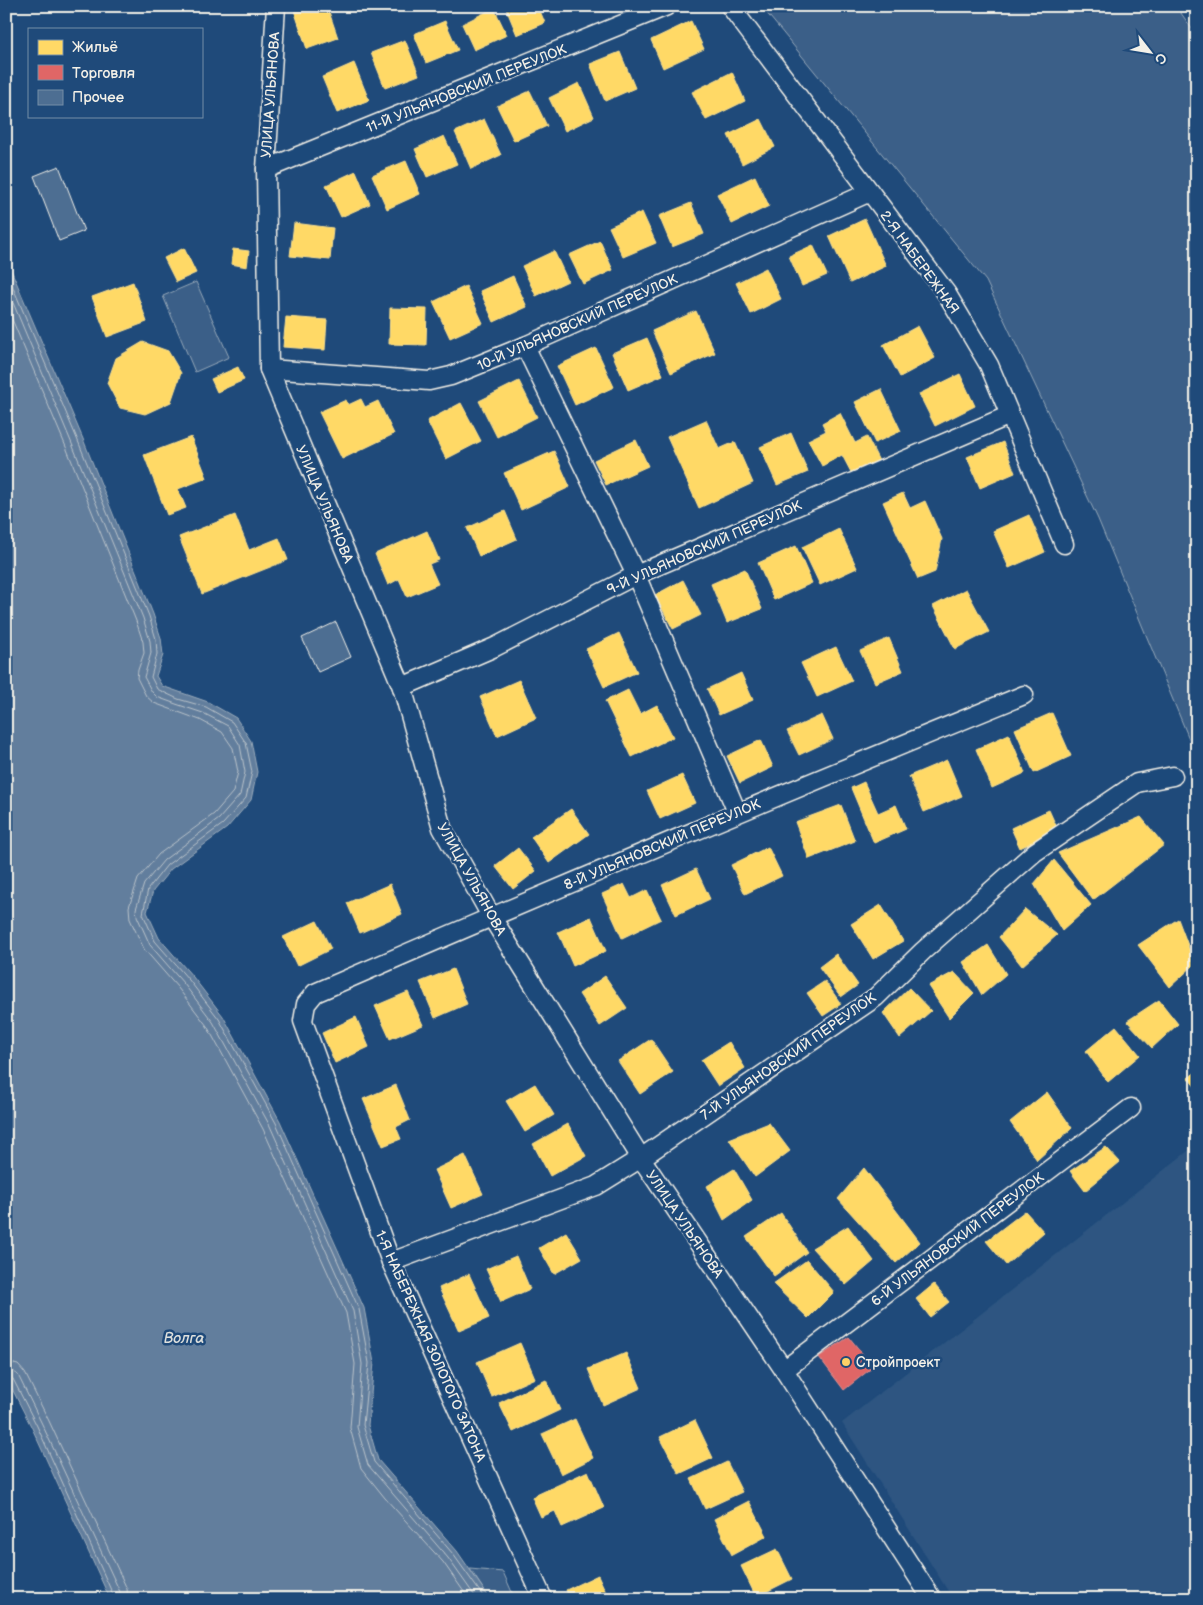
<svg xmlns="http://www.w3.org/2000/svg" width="1203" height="1605" viewBox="0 0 1203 1605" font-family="'Balsamiq Sans',sans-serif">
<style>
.built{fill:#2d5581}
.green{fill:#3a5f88;stroke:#97a8b8}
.water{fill:#627e9d;stroke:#9cacbb}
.homes{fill:#ffd966;stroke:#fce08d}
.shops{fill:#e06666;stroke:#e6908d}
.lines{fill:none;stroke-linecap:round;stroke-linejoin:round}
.shore{stroke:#bac3ca;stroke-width:1}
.building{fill:#4d6e92;stroke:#f4f1e8}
.minor-casing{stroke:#f4f1e8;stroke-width:21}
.minor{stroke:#1f4a7a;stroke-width:18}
.poi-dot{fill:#ffd166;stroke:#1f4a7a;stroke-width:2}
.labels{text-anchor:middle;stroke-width:5;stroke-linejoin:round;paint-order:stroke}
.street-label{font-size:14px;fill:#f4f1e8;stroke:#1f4a7a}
.poi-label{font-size:14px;fill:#f4f1e8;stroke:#1f4a7a;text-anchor:start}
.water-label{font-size:15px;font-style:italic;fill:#dee0dd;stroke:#1f4a7a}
</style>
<rect width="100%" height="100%" fill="#1f4a7a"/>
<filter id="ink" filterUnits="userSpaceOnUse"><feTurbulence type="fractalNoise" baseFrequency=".02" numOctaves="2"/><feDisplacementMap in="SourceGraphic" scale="10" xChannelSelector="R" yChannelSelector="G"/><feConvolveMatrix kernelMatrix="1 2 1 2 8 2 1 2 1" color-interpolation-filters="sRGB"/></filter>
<g filter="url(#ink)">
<path class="built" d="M1197,1144V1599H953L842,1423Z"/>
<g class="green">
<path d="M761,6H1176L1197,36V758L1098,519L986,281Z"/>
<path d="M196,282L229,357L195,372L163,296Z"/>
<path d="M470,1569L503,1572L515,1599H490Z"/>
</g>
<path class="water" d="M6,258L83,439L153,614L161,638L163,655L156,676L162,686L208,702L236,718L251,741L257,772L251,800L227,828L171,869L153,891L147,912L159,938L193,977L223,1016L280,1121L364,1308L374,1363L368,1425L378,1460L457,1551L490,1599H110L32,1428L6,1377Z"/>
<g class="homes">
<path d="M305,6H327L338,38L307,49L294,10Z"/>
<path d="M505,6H538L545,23L517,35Z"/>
<path d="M494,8L507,35L474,50L462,24Z"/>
<path d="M445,21L458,50L426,63L414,34Z"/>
<path d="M691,21L704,49L663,68L651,40Z"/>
<path d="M405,40L419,75L385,88L371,53Z"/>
<path d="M620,52L635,88L605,101L590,64Z"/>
<path d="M354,63L369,100L337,113L322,77Z"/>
<path d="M732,72L745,101L706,120L692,92Z"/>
<path d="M579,83L594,117L565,131L549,98Z"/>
<path d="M530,91L547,126L514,141L497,106Z"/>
<path d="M484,119L501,155L471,169L455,132Z"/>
<path d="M761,119L775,147L742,164L728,135Z"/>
<path d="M444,136L457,164L427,177L415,149Z"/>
<path d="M406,161L420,194L387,209L372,175Z"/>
<path d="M356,171L370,204L341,217L326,185Z"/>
<path d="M755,176L769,206L732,224L717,194Z"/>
<path d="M691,203L704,234L672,247L659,216Z"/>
<path d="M642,212L656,243L623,257L609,227Z"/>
<path d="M865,219L886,266L850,283L829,236Z"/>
<path d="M294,223L333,228L330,260L290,256Z"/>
<path d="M600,241L613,270L583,284L569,255Z"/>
<path d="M813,245L827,275L802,286L789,256Z"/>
<path d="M184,248L196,273L176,282L164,258Z"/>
<path d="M233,249L249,251L247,267L231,264Z"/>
<path d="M554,251L568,281L536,296L522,266Z"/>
<path d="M766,268L781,299L751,314L736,283Z"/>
<path d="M513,276L527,307L494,322L480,291Z"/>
<path d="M133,282L147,322L107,337L92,297Z"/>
<path d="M466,286L483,323L450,338L433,302Z"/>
<path d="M390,308L427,309L426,345L389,344Z"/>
<path d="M696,311L715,353L671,373L652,331Z"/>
<path d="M286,317L327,320L325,350L283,347Z"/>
<path d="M918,326L935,358L900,377L883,345Z"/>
<path d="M647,338L663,375L628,390L612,353Z"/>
<path d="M143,342L168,351L181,373L171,402L145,414L120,408L107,383L116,358Z"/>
<path d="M596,348L614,387L575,405L557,366Z"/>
<path d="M238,367L244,380L217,392L211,379Z"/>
<path d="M960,374L975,406L935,426L919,394Z"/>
<path d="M519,381L537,417L497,437L479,401Z"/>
<path d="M881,389L901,431L875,443L855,402Z"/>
<path d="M361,399L365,407L378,401L394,434L342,459L319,412L346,400L348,405Z"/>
<path d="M461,403L481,441L446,459L427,421Z"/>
<path d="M840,413L855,443L867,437L880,463L853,476L842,455L822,466L808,440L826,431L822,423Z"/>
<path d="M706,420L719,449L735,442L753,483L699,508L667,437Z"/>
<path d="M791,433L808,472L777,485L760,447Z"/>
<path d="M191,437L207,478L178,489L186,508L167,515L144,455Z"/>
<path d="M636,440L648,466L606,485L594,460Z"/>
<path d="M1003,442L1015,473L980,488L967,457Z"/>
<path d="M554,451L570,487L521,510L504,473Z"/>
<path d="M903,493L910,508L925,501L942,539L935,572L918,579L883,502Z"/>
<path d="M505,511L517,539L479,556L467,528Z"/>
<path d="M235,515L249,550L279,538L288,560L202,594L179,537Z"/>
<path d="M1029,515L1045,552L1009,568L993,531Z"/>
<path d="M839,529L857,568L820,585L802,547Z"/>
<path d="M427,531L439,560L429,564L438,584L407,597L399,579L388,585L375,554Z"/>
<path d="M796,546L812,583L774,600L758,563Z"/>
<path d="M745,569L762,609L727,623L711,584Z"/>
<path d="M683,580L701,615L673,629L655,595Z"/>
<path d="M966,589L989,632L955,649L933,606Z"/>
<path d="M619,633L637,672L604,687L586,649Z"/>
<path d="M889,638L903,671L875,683L860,651Z"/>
<path d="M836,647L852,681L817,697L801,663Z"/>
<path d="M741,673L753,700L719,715L707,689Z"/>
<path d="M519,680L536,718L497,736L480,697Z"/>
<path d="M628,690L640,714L657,705L673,737L632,757L605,701Z"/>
<path d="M1052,713L1071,756L1034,773L1015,729Z"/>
<path d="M822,715L833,739L799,755L787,731Z"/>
<path d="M1009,734L1025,773L992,788L976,749Z"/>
<path d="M761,740L773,767L740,783L727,756Z"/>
<path d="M947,760L962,796L924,812L909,776Z"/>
<path d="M682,775L695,803L660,819L647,791Z"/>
<path d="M864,782L878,813L896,805L906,829L874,843L851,788Z"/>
<path d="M841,805L855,841L809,859L795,822Z"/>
<path d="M571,809L589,834L549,863L531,837Z"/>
<path d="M1049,810L1058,830L1020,848L1011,828Z"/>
<path d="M1141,817L1164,845L1093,900L1058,853Z"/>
<path d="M768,847L782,876L745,894L731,865Z"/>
<path d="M518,848L536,871L513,889L495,866Z"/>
<path d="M1054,860L1091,905L1062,931L1034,884Z"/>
<path d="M696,869L710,899L676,915L662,885Z"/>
<path d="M390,884L402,914L360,933L347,903Z"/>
<path d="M624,884L631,898L647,890L661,919L622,938L602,894Z"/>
<path d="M881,905L903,941L873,959L851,924Z"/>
<path d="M1025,909L1057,935L1022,966L999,937Z"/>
<path d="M591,917L606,951L573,966L558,932Z"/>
<path d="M1178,919L1195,964L1170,987L1138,945Z"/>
<path d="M317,921L331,949L297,966L283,937Z"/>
<path d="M988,945L1006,974L982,995L963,962Z"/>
<path d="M836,954L858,985L841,997L819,967Z"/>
<path d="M453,969L467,1004L435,1018L420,982Z"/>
<path d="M954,972L974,993L949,1018L928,986Z"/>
<path d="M605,976L627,1008L600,1026L579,994Z"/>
<path d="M825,981L841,1004L823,1016L807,993Z"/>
<path d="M909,988L931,1011L900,1038L883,1013Z"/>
<path d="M408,992L423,1025L390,1039L375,1006Z"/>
<path d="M1159,1000L1178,1024L1152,1048L1127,1021Z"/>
<path d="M356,1017L369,1047L335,1063L322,1033Z"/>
<path d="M1116,1026L1140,1055L1108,1082L1086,1051Z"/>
<path d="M651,1039L673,1072L640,1094L618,1061Z"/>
<path d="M729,1042L745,1068L718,1086L701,1060Z"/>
<path d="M1197,1071V1089L1188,1078Z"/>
<path d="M535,1084L554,1115L525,1132L506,1101Z"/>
<path d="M396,1085L410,1120L396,1127L401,1139L383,1146L363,1099Z"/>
<path d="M1047,1092L1072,1128L1037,1160L1010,1122Z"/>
<path d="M769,1123L790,1151L755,1177L729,1139Z"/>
<path d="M568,1124L586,1156L550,1176L533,1144Z"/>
<path d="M1106,1147L1120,1162L1085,1191L1070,1171Z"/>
<path d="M465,1155L483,1194L451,1208L434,1170Z"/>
<path d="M864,1168L920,1242L896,1263L838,1199Z"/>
<path d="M734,1169L752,1200L724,1220L707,1186Z"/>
<path d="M1025,1211L1044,1232L1006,1265L986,1241Z"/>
<path d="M781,1213L807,1252L774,1276L746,1237Z"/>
<path d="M848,1226L874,1261L846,1285L812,1248Z"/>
<path d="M566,1232L582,1258L554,1274L539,1248Z"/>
<path d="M516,1256L530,1289L501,1302L486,1269Z"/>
<path d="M807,1260L834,1292L808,1318L773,1284Z"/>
<path d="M469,1274L489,1318L459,1331L439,1288Z"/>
<path d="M934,1284L949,1302L930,1317L916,1299Z"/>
<path d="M520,1343L535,1378L492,1397L477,1362Z"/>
<path d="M626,1353L641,1388L603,1405L588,1369Z"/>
<path d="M546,1380L560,1410L513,1432L499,1403Z"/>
<path d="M575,1419L593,1458L561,1474L542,1434Z"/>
<path d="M695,1420L713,1458L679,1474L660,1437Z"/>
<path d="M727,1462L742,1492L705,1509L691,1479Z"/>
<path d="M588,1471L604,1508L562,1527L555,1511L541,1517L532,1497Z"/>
<path d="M749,1501L767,1536L732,1555L714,1519Z"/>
<path d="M777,1549L792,1579L756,1597L741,1566Z"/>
<path d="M598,1575L609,1599H570L566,1590Z"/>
</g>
<path class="shops" d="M849,1337L873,1367L844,1390L819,1357Z"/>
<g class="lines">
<g class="shore">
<path d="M6,271L78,441L149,616L156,639L157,654L151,677L157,689L178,699L206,707L232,722L246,743L252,772L246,798L223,824L167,865L148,889L143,914L155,941L189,980L219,1019L276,1123L359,1309L369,1363L363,1425L374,1462L453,1554L485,1599"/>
<path d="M6,286L72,444L143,618L150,641L151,653L144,677L152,692L157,697L176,704L203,713L228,726L240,745L245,772L240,795L219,819L164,860L144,884L136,909L137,916L150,945L184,984L213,1022L270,1126L353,1311L362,1364L357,1427L368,1465L448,1558L477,1599"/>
<path d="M6,305L66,447L136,621L143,642L144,653L138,670L137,678L146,696L154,703L200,720L222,732L233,748L238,772L233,792L214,814L159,854L138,879L129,907L130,919L144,949L178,988L207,1026L263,1129L346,1313L355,1364L350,1428L361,1468L385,1498L443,1562L469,1599"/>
<path d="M6,1362L18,1365L25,1373L49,1421L127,1589L128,1599"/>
<path d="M6,1370L13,1371L18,1375L42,1424L120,1592L121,1599"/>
<path d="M6,1376L13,1379L37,1426L115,1599"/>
</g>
</g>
<g class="building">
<path d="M59,166L84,231L59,241L34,176Z"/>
<path d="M336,622L351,657L318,672L302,638Z"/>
</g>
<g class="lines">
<g class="minor-casing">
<g id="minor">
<path d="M276,6L266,169L269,369L402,687L442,828L491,916L641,1158L784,1370L932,1599"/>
<path d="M730,6L947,294L989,365L1064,544"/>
<path d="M266,169L667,6"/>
<path d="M525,346L636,575L737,812"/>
<path d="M269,369L429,381L451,376L525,346L870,192"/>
<path d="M402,687L495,647L636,575L1010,415"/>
<path d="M391,1262L596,1186L641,1158L876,997L923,951L1035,852L1137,783L1173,776"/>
<path d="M784,1370L1131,1108"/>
<path d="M543,1599L391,1262L303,1021L306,1004L315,993C550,891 786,792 1024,695"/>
</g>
</g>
<use href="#minor" class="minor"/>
</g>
</g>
<circle class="poi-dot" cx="846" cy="1362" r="5"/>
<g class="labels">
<g class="street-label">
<text transform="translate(466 88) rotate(-22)" y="5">11-Й УЛЬЯНОВСКИЙ ПЕРЕУЛОК</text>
<text transform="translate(270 95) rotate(-86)" y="5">УЛИЦА УЛЬЯНОВА</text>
<text transform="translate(920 262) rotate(54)" y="5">2-Я НАБЕРЕЖНАЯ</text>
<text transform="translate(577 322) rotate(-24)" y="5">10-Й УЛЬЯНОВСКИЙ ПЕРЕУЛОК</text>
<text transform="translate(325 504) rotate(67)" y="5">УЛИЦА УЛЬЯНОВА</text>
<text transform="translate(704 547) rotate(-24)" y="5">9-Й УЛЬЯНОВСКИЙ ПЕРЕУЛОК</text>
<text transform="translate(662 844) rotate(-23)" y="5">8-Й УЛЬЯНОВСКИЙ ПЕРЕУЛОК</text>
<text transform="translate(472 879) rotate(61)" y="5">УЛИЦА УЛЬЯНОВА</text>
<text transform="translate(788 1056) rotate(-35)" y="5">7-Й УЛЬЯНОВСКИЙ ПЕРЕУЛОК</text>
<text transform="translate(685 1224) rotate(56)" y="5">УЛИЦА УЛЬЯНОВА</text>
<text transform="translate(957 1239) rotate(-37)" y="5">6-Й УЛЬЯНОВСКИЙ ПЕРЕУЛОК</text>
<text transform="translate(431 1346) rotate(66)" y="5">1-Я НАБЕРЕЖНАЯ ЗОЛОТОГО ЗАТОНА</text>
</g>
<g class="poi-label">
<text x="856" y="1367">Стройпроект</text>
</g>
<g class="water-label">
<text x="184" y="1343">Волга</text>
</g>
</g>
<rect width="1203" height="1605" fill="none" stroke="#1f4a7a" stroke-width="25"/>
<rect x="12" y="12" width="1178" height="1580" fill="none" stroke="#f4f1e8" stroke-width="2" filter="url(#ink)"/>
<rect x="28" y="28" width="175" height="90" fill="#1f4a7a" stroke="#748da6"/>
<rect x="38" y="40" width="25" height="15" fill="#ffd966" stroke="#748da6"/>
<text x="72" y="52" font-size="15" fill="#f4f1e8">Жильё</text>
<rect x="38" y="65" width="25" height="15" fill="#e06666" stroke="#748da6"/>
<text x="72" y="78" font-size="15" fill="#f4f1e8">Торговля</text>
<rect x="38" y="90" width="25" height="15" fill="#4d6e92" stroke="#748da6"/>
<text x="72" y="102" font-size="15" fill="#f4f1e8">Прочее</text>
<g transform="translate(1150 52) rotate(121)" stroke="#1f4a7a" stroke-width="4" paint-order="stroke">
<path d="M0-4L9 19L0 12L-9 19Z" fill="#f4f1e8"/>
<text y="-8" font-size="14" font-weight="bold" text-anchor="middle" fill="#f4f1e8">С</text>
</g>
</svg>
